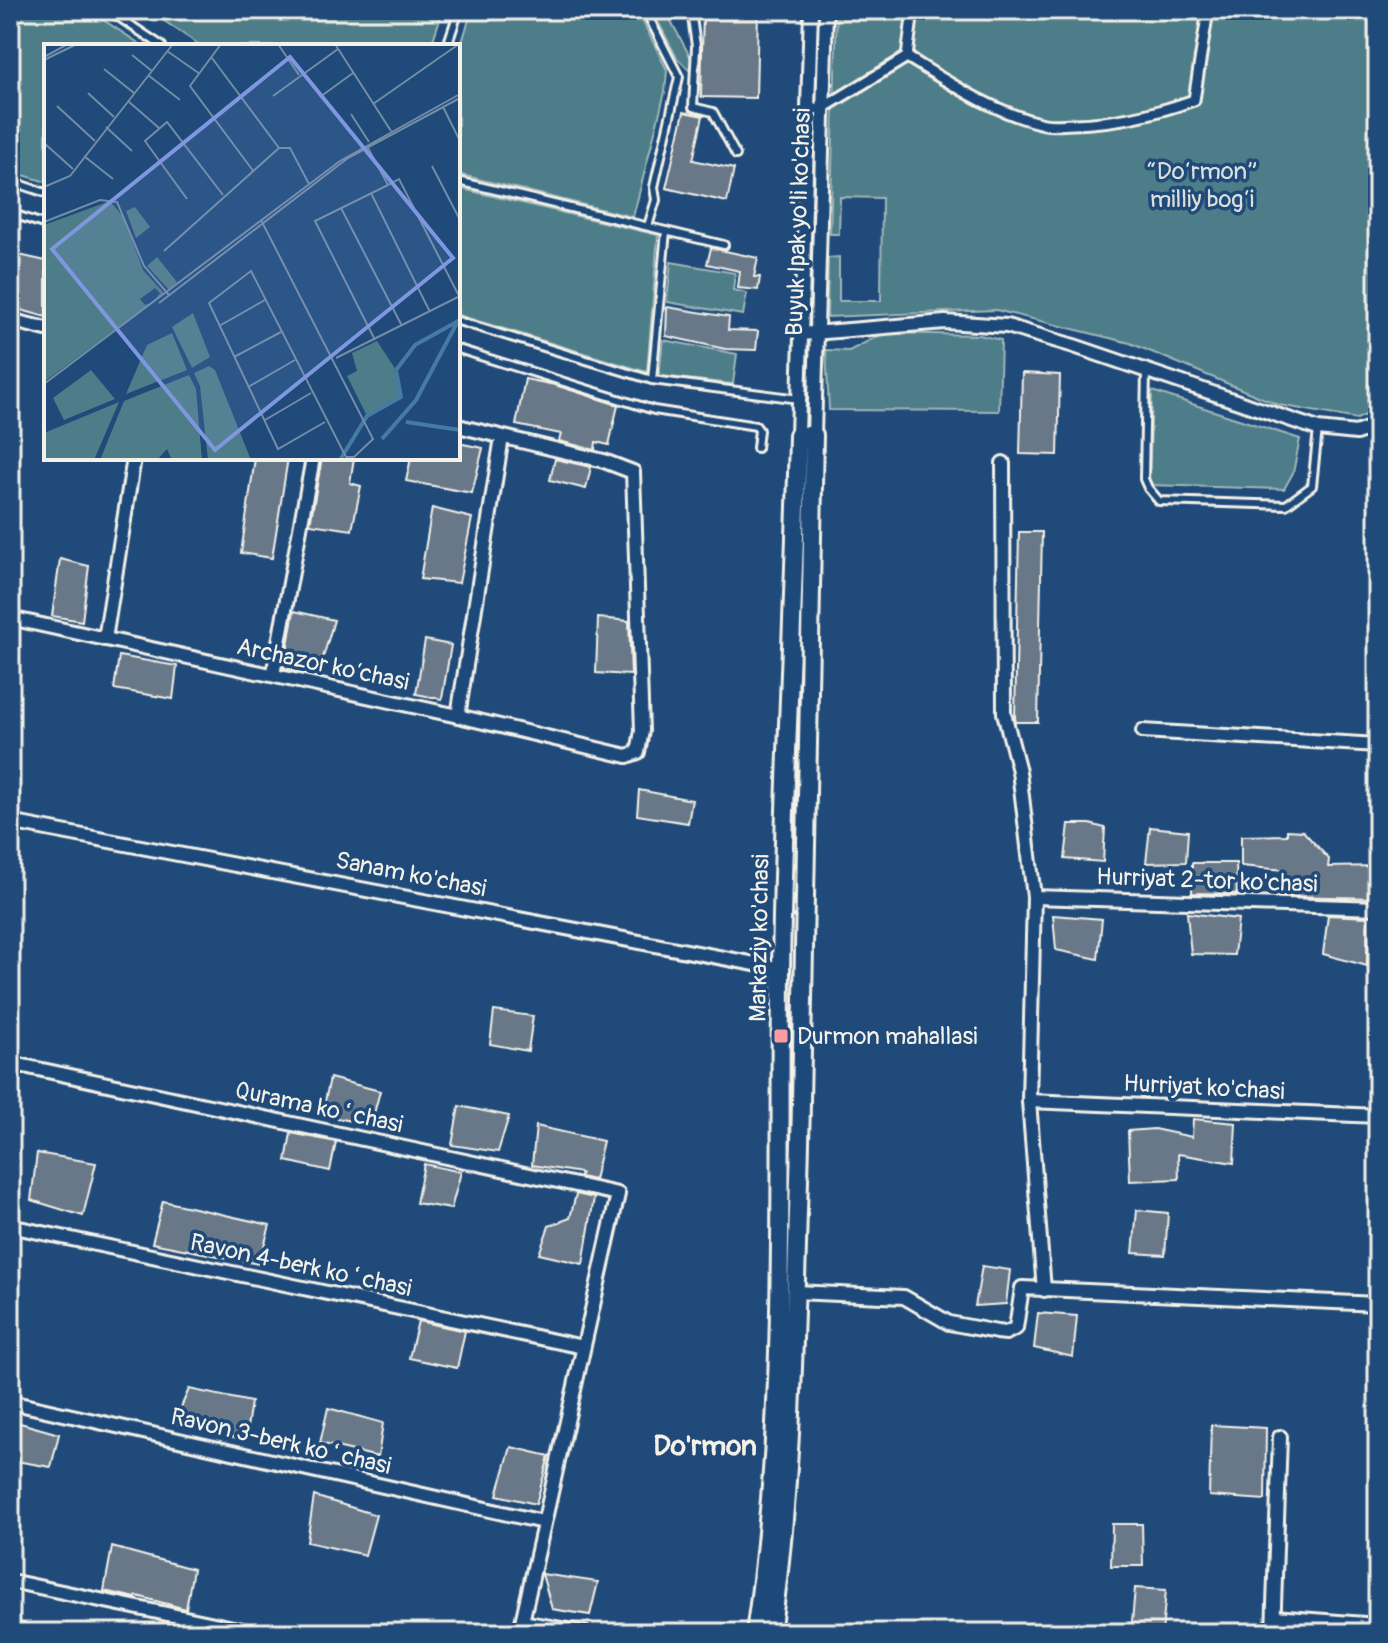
<svg xmlns="http://www.w3.org/2000/svg" width="1388" height="1643" viewBox="0 0 1388 1643" font-family="Pangolin,sans-serif">
<style>
.green{fill:#4d7d88;stroke:#a0b7b8;stroke-width:2}
.building{fill:#687888;stroke:#f4f1e8;stroke-width:2}
.lines{fill:none;stroke-linecap:round;stroke-linejoin:round}
.service-casing{stroke:#f4f1e8;stroke-width:12}
.pedestrian-casing{stroke:#f4f1e8;stroke-width:15}
.minor-casing{stroke:#f4f1e8;stroke-width:18}
.tertiary-casing{stroke:#f4f1e8;stroke-width:22}
.service{stroke:#1f4a7a;stroke-width:6}
.pedestrian{stroke:#1f4a7a;stroke-width:9}
.minor{stroke:#1f4a7a;stroke-width:12}
.tertiary{stroke:#1f4a7a;stroke-width:16}
.poi-dot{fill:#ff9aa2;stroke:#1f4a7a;stroke-width:3}
.labels{text-anchor:middle;stroke-width:7;stroke-linejoin:round;paint-order:stroke}
.park-label{font-size:24px;fill:#dbe0da;stroke:#1f4a7a}
.street-label{font-size:24px;fill:#f4f1e8;stroke:#1f4a7a}
.poi-label{font-size:24px;fill:#f4f1e8;stroke:#1f4a7a;text-anchor:start}
.quarter-label{font-size:28px;font-weight:bold;fill:#f4f1e8;stroke:#1f4a7a}
.inset-river{fill:none;stroke:#457ba2;stroke-width:4}
.inset-road{fill:none;stroke:#748da6;stroke-width:2}
.view{fill:#7e97df;fill-opacity:0.15;stroke:#7e97df;stroke-width:4}
.inset-edge{fill:none;stroke:#f4f1e8;stroke-width:4}
</style>
<rect width="100%" height="100%" fill="#1f4a7a"/>
<filter id="ink" filterUnits="userSpaceOnUse"><feTurbulence type="fractalNoise" baseFrequency=".0125" numOctaves="2"/><feDisplacementMap in="SourceGraphic" scale="16" xChannelSelector="R" yChannelSelector="G"/><feConvolveMatrix kernelMatrix="1 2 1 2 8 2 1 2 1" color-interpolation-filters="sRGB"/></filter>
<g filter="url(#ink)">
<g class="green">
<path d="M10,10H88L143,46H46V182L10,171Z"/>
<path d="M148,10H443L431,46H201Z"/>
<path d="M472,10H637L667,70L665,92L633,217L458,174V55Z"/>
<path d="M652,10H665L692,60L689,70L677,58Z"/>
<path d="M837,10H1378V409L1357,419L1279,405L1130,343L996,310L827,317L828,258L839,257V301H881L882,198L840,197L839,234H830Z"/>
<path d="M458,188L658,235L647,372L458,315Z"/>
<path d="M671,262L735,273L733,290L747,293L743,315L667,302Z"/>
<path d="M884,333L979,335L1001,340L999,411L829,410L826,350L849,351Z"/>
<path d="M663,340L737,354L733,384L659,376Z"/>
<path d="M1152,391L1300,439L1293,473L1284,489L1149,485Z"/>
</g>
<g class="building">
<path d="M703,10H758L756,98L701,97Z"/>
<path d="M684,112L703,116L693,160L734,169L727,202L666,188Z"/>
<path d="M711,248L758,258L754,277H760L758,290L738,288L740,271L707,264Z"/>
<path d="M10,253L46,261V317L10,307Z"/>
<path d="M667,307L729,317L728,330L758,331L756,350L725,349L666,336Z"/>
<path d="M1022,373L1060,375L1058,455L1020,454Z"/>
<path d="M525,379L555,385L618,405L609,445L596,442L595,450L559,441L561,434L516,425Z"/>
<path d="M458,443L483,448L472,493L406,481L411,458H458Z"/>
<path d="M255,458H288L272,558L241,553Z"/>
<path d="M322,458H354L350,483L361,486L352,530L310,524Z"/>
<path d="M555,459L591,467L586,489L550,480Z"/>
<path d="M432,508L472,518L459,583L420,579Z"/>
<path d="M1019,532H1042L1038,722H1016L1015,718Z"/>
<path d="M60,559L89,566L82,621L52,616Z"/>
<path d="M294,611L334,620L318,675L284,668Z"/>
<path d="M598,618L629,621L631,675L596,673Z"/>
<path d="M425,640L451,645L442,699L416,694Z"/>
<path d="M119,656L177,666L173,699L114,689Z"/>
<path d="M639,790L692,800L688,823L637,815Z"/>
<path d="M1069,824H1090L1105,828L1103,862L1065,859Z"/>
<path d="M1150,827L1188,831L1186,862L1146,863Z"/>
<path d="M1287,830L1303,831L1329,859L1328,867L1378,866V898L1283,896L1285,870L1241,866V836L1287,835Z"/>
<path d="M1192,863H1236L1237,894L1192,893Z"/>
<path d="M1187,913L1238,919L1234,955L1191,954Z"/>
<path d="M1053,915L1102,919L1098,959L1056,950Z"/>
<path d="M1328,915L1368,917L1367,966L1323,954Z"/>
<path d="M494,1011L533,1016L528,1051L490,1044Z"/>
<path d="M330,1078L380,1091L371,1125L322,1115Z"/>
<path d="M459,1106L509,1116L498,1152L452,1145Z"/>
<path d="M1193,1119L1236,1123L1234,1163L1178,1154L1179,1179L1130,1181L1128,1131L1154,1129L1192,1137Z"/>
<path d="M536,1126L603,1141L594,1180L580,1177L581,1173L532,1165Z"/>
<path d="M291,1133L336,1142L330,1171L286,1161Z"/>
<path d="M37,1153L96,1163L83,1216L31,1200Z"/>
<path d="M424,1164L461,1172L451,1209L416,1203Z"/>
<path d="M576,1194L594,1198L583,1264L539,1254L549,1226L570,1218Z"/>
<path d="M163,1201L270,1225L259,1264L152,1243Z"/>
<path d="M1137,1210L1168,1213L1165,1255L1133,1253Z"/>
<path d="M982,1266L1010,1270L1006,1304L975,1306Z"/>
<path d="M1038,1313L1077,1316L1073,1357L1034,1348Z"/>
<path d="M418,1321L465,1331L457,1368L409,1358Z"/>
<path d="M189,1389L251,1402L245,1440L174,1423Z"/>
<path d="M328,1408L383,1423L378,1457L320,1443Z"/>
<path d="M13,1421L59,1434L51,1467L10,1460V1436Z"/>
<path d="M1211,1425L1266,1428L1265,1500L1209,1496Z"/>
<path d="M511,1447L549,1456L536,1504L497,1495Z"/>
<path d="M314,1496L376,1515L365,1555L307,1542Z"/>
<path d="M1112,1524H1142L1143,1566H1111Z"/>
<path d="M112,1547L193,1569L186,1609L137,1596L136,1598L104,1591Z"/>
<path d="M542,1574L598,1582L590,1615L552,1609Z"/>
<path d="M1135,1588L1166,1590L1162,1633H1131Z"/>
</g>
<g class="lines">
<g class="service-casing">
<g id="service">
<path d="M108,10L162,46"/>
<path d="M645,10L679,77L654,187L656,200L648,226"/>
<path d="M691,10L696,46L693,107L713,112L736,155"/>
<path d="M447,46L459,10"/>
<path d="M10,181L46,193"/>
<path d="M458,181L724,245"/>
<path d="M10,213L46,225"/>
<path d="M458,321L652,380L799,399"/>
<path d="M458,349L654,410L756,426L759,430L757,448"/>
<path d="M1146,371L1144,479L1148,488L1159,501L1286,505L1312,486L1318,429"/>
<path d="M652,380L666,231"/>
</g>
</g>
<g class="pedestrian-casing">
<g id="pedestrian">
<path d="M907,57C950,83 994,113 1044,124C1053,126 1065,124 1074,124C1117,123 1155,114 1194,100L1208,10"/>
<path d="M808,109L823,108L907,57L913,10"/>
</g>
</g>
<g class="minor-casing">
<g id="minor">
<path d="M10,320L46,329"/>
<path d="M801,334L945,322L1007,326L1074,346L1318,429L1356,433L1378,425"/>
<path d="M798,435L811,10"/>
<path d="M814,435L826,10"/>
<path d="M1003,463L1004,713L1019,771L1034,897L1029,1101L1044,1290"/>
<path d="M10,618L458,716L627,756L638,752L642,731L633,472L604,461L458,426"/>
<path d="M105,639L134,458"/>
<path d="M273,675L313,458"/>
<path d="M458,716L502,437"/>
<path d="M1143,731L1378,745"/>
<path d="M10,822L781,969"/>
<path d="M1034,897L1378,908"/>
<path d="M10,1063L618,1194L522,1622"/>
<path d="M1029,1101L1378,1116"/>
<path d="M10,1226L583,1347"/>
<path d="M795,1292L904,1297L949,1323L997,1332L1006,1333L1016,1328L1022,1288L1378,1304"/>
<path d="M10,1402L543,1522"/>
<path d="M10,1581L257,1633"/>
<path d="M1274,1617L1378,1625"/>
<path d="M519,1633L522,1622L585,1633"/>
<path d="M1273,1633L1280,1437"/>
</g>
</g>
<g class="tertiary-casing">
<path id="tertiary" d="M755,1633C787,1415 779,1194 781,974C783,795 794,615 798,435H814C809,684 806,932 799,1180C794,1331 793,1483 771,1633"/>
</g>
<use href="#service" class="service"/>
<use href="#pedestrian" class="pedestrian"/>
<use href="#minor" class="minor"/>
<use href="#tertiary" class="tertiary"/>
</g>
</g>
<rect class="poi-dot" x="773" y="1028" width="16" height="16" rx="4"/>
<g class="labels">
<g class="park-label">
<text x="1202" y="179">“Do‘rmon”<tspan x="1202" dy="28">milliy bog‘i</tspan></text>
</g>
<g class="street-label">
<text transform="translate(798 222) rotate(-88)" y="8">Buyuk Ipak yo'li ko'chasi</text>
<text transform="translate(323 664) rotate(12)" y="8">Archazor ko‘chasi</text>
<text transform="translate(411 874) rotate(11)" y="8">Sanam ko'chasi</text>
<text transform="translate(1207 880) rotate(2)" y="8">Hurriyat 2-tor ko'chasi</text>
<text transform="translate(759 938) rotate(-89)" y="8">Markaziy ko'chasi</text>
<text transform="translate(1204 1087) rotate(3)" y="8">Hurriyat ko'chasi</text>
<text transform="translate(319 1107) rotate(12)" y="8">Qurama koʻchasi</text>
<text transform="translate(301 1265) rotate(12)" y="8">Ravon 4-berk koʻchasi</text>
<text transform="translate(281 1441) rotate(13)" y="8">Ravon 3-berk koʻchasi</text>
</g>
<g class="poi-label">
<text x="797" y="1044">Durmon mahallasi</text>
</g>
<g class="quarter-label">
<text x="705" y="1455">Do'rmon</text>
</g>
</g>
<g transform="translate(44 44)">
<rect width="416" height="416" fill="#1f4a7a"/>
<path d="M66,157L80,174L99,226L120,249L111,256L116,249L111,244L96,255L101,261L107,259L0,338V181ZM91,163L106,183L92,194L82,167ZM113,213L133,238L125,246L103,222ZM149,269L166,313L148,324L128,283ZM128,289L143,326L82,350L103,301ZM333,297L352,326L357,353L323,372L303,332L313,327L308,309ZM165,322L171,326L207,416H164L156,342L150,329ZM47,326L71,355L20,376L9,354ZM145,331L152,345L158,416H128L123,405L113,416H56L80,357ZM75,358L50,416H0V389Z" fill="#4d7d88"/>
<path class="inset-river" d="M362,378L416,386M338,395L372,356L414,277M296,416L323,372L357,353L352,326L371,301L416,276"/>
<path class="inset-road" d="M177,0L146,42L210,128M234,0L255,31M291,0L347,87M123,7L156,30M88,11L108,27M0,13L24,0M168,14L235,104M0,16L33,0M60,25L90,49M104,31L136,56M44,49L70,73M229,52L294,5M276,53L309,29M84,57L115,84M329,60L415,0M13,62L51,97M399,63L416,97M307,70L325,98M62,83L88,107M0,99L29,125M323,102L344,141L355,135L415,252M40,112L69,135M388,122L416,176M0,143L26,132L129,0M327,149L386,268M143,155L101,97L123,78L179,151M297,164L358,282M217,176L329,395L310,413H302L207,227L165,259L234,405L281,378M0,178L56,156L73,158L100,222L125,251M120,207L235,104H246L265,140M115,259L304,114L416,54M175,282L221,256M331,296L271,177L344,141M190,313L237,288M292,314L416,252M0,340L296,117L416,50M204,343L251,316M221,376L267,349"/>
<path class="view" d="M246,13L409,214L171,406L8,205Z"/>
<rect width="416" height="416" class="inset-edge"/>
</g>
<rect width="1388" height="1643" fill="none" stroke="#1f4a7a" stroke-width="40"/>
<rect x="20" y="20" width="1348" height="1603" fill="none" stroke="#f4f1e8" stroke-width="3" filter="url(#ink)"/>
</svg>
